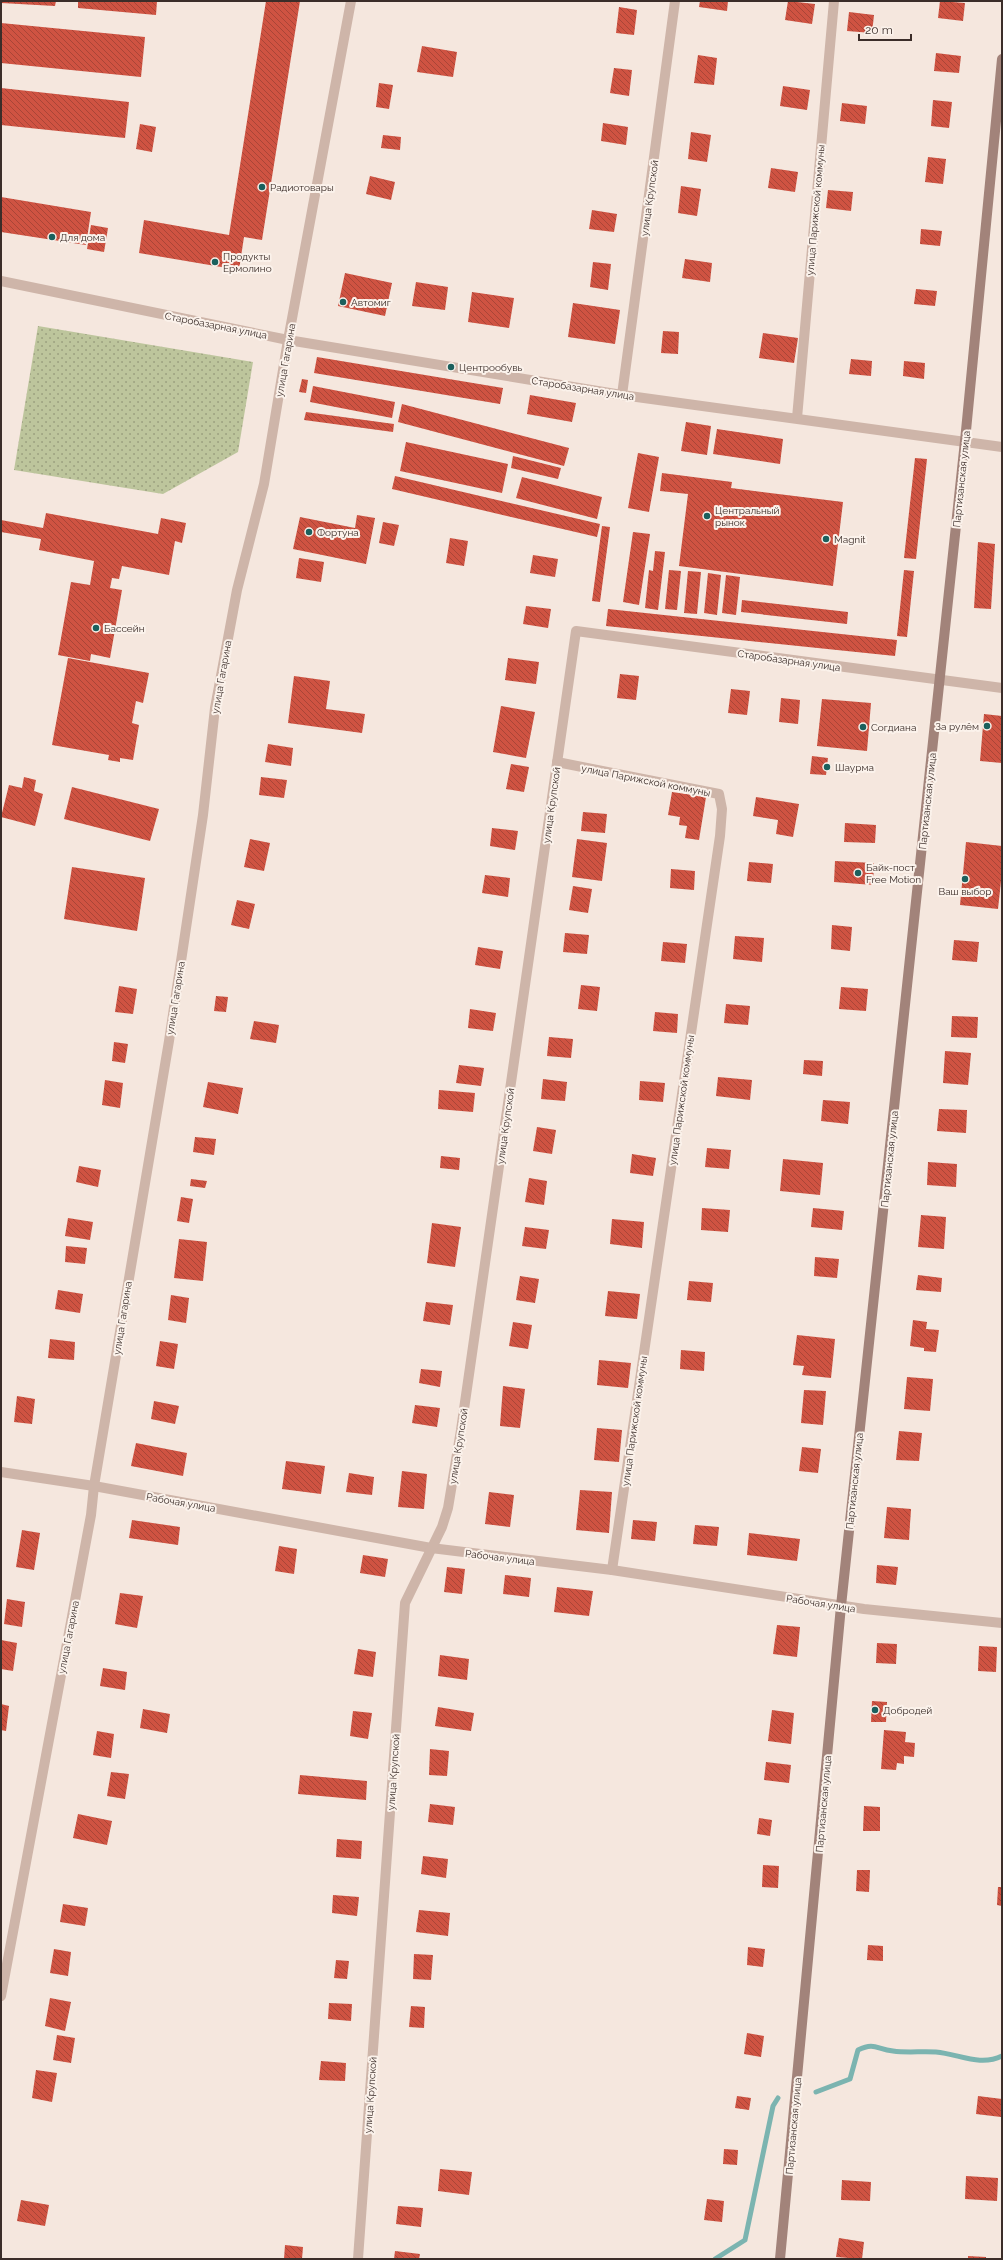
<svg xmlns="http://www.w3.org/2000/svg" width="1003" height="2260" viewBox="0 0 1003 2260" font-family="Raleway,sans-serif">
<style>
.park{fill:url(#park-dots)}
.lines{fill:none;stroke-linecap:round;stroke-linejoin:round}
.stream{stroke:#7bb4b0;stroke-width:5}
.building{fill:url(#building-back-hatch)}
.minor{stroke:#ceb5a9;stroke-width:10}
.secondary{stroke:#a2837a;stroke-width:10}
.poi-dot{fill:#1b605d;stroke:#fbf2eb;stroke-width:1.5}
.labels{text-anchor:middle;stroke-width:4;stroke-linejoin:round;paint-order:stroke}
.poi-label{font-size:10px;fill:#3b2d29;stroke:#fbf2eb;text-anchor:start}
.street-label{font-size:10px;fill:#3b2d29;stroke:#fbf2eb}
</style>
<defs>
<pattern id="park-dots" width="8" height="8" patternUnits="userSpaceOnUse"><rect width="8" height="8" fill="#bdc59c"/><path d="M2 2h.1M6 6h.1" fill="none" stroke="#9ba07f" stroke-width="1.8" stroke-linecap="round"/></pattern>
<pattern id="building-back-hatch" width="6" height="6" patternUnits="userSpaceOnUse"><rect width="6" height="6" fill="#cf5342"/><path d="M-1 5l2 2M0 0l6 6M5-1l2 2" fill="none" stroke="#a94537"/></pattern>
</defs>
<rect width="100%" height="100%" fill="#f5e7de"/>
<path class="park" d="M38,326L253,362L238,452L163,494L14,470Z"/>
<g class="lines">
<g class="stream">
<path d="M816,2092L850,2079L858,2050C875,2042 876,2049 893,2051C907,2053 922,2051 936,2052C959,2054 980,2067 1002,2056"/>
<path d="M715,2259L745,2240L773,2106L778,2098"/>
</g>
</g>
<g class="building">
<path d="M1,1H56L55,6L1,3Z"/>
<path d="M78,1H157L156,15L78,8Z"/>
<path d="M266,1H300L262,240L244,237L239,270L139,253L144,220L229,235Z"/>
<path d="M700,1H728L727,11L699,7Z"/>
<path d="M788,1L815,4L812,24L785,20Z"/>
<path d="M940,1L965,3L963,21L938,18Z"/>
<path d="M619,7L637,10L634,35L616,33Z"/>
<path d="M849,12L874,15L872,33L847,31Z"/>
<path d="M1,23L145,37L141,77L1,63Z"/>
<path d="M422,46L457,52L453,77L417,72Z"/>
<path d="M936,53L961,56L959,73L934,71Z"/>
<path d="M698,55L717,58L714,85L694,83Z"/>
<path d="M614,68L632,70L629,96L610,93Z"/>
<path d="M379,83L393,85L389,109L376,107Z"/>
<path d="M783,86L810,90L807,110L780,106Z"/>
<path d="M1,88L129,102L125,138L1,125Z"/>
<path d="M933,100L952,102L949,128L931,126Z"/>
<path d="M842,103L867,106L865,124L840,121Z"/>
<path d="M603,123L628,127L626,145L601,141Z"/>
<path d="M140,124L156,127L152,152L136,149Z"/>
<path d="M691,132L711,135L707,162L688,159Z"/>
<path d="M383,135L401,137L400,150L381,148Z"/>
<path d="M928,157L946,159L943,184L925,182Z"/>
<path d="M771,168L798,172L795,192L768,188Z"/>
<path d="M370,176L395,182L391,200L366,194Z"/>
<path d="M681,186L701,189L697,216L678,213Z"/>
<path d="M828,190L853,192L851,211L826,208Z"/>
<path d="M1,197L91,212L86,245L1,232Z"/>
<path d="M592,210L617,214L614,232L589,229Z"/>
<path d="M91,225L108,228L104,252L87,249Z"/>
<path d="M921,229L942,231L940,246L920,244Z"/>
<path d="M685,259L712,263L710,282L682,278Z"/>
<path d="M593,262L611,264L608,290L590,287Z"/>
<path d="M345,273L392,283L385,316L338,306Z"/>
<path d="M416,282L448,287L445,310L412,306Z"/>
<path d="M916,289L937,291L935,306L914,304Z"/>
<path d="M472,292L514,298L509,328L468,322Z"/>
<path d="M573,303L620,310L615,344L568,337Z"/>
<path d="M663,331L679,332L678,354L661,353Z"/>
<path d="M763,333L798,338L794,363L759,358Z"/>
<path d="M317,357L503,388L500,404L314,373Z"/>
<path d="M851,359L872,361L871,376L849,374Z"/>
<path d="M904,361L925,363L924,379L903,376Z"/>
<path d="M302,379L308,380L306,393L299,392Z"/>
<path d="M313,386L395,402L392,418L310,402Z"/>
<path d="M530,395L576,403L572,422L527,414Z"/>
<path d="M402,404L569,448L564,466L398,422Z"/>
<path d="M306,412L394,424L393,432L304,420Z"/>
<path d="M686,422L711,426L707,455L681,451Z"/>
<path d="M717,429L783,439L780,464L713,454Z"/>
<path d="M406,442L508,464L502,493L400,471Z"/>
<path d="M638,453L659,457L649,512L628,508Z"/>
<path d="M513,456L561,468L558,479L511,468Z"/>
<path d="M915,458L927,459L916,559L904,558Z"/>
<path d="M662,473L732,482L731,488L843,502L833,586L679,566L688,494L660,491Z"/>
<path d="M395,476L600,524L597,537L392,489Z"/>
<path d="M522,477L602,497L597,519L516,498Z"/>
<path d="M46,513L158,534L161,518L186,523L182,543L175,541L169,575L122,566L119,579L112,578L110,588L122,590L110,658L91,654L90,661L58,655L71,582L90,585L94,561L39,550L41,539L1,532V520L43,528Z"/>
<path d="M357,515L375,518L366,564L293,549L300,517L355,528Z"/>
<path d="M383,522L399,525L394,546L379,543Z"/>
<path d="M602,526L610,527L600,602L592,601Z"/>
<path d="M633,532L650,534L639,605L623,602Z"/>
<path d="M450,538L468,541L464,566L446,563Z"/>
<path d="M978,542L995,544L991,609L974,608Z"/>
<path d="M655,551L665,552L658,610L645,608L649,570L653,571Z"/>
<path d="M533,555L558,559L555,577L530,573Z"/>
<path d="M299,558L324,562L321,582L296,578Z"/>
<path d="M669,570L681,571L677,610L665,609Z"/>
<path d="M904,570L914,571L907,637L897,636Z"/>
<path d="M688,571L701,572L697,614L684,613Z"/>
<path d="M708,573L721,575L717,615L704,613Z"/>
<path d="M726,575L740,577L736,615L722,613Z"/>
<path d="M742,600L848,612L847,624L741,612Z"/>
<path d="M526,606L551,609L548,628L523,624Z"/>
<path d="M608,609L897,640L895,656L606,626Z"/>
<path d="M68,658L149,673L143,703L136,701L132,723L139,725L133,760L120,758V762L108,760L109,755L52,745Z"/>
<path d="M508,658L539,662L536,684L505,680Z"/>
<path d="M620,674L639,676L636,700L617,698Z"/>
<path d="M294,676L330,681L326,709L365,714L362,733L288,723Z"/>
<path d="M731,689L750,691L747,715L728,713Z"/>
<path d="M781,698L800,700L798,724L779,722Z"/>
<path d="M822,699L871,703L867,751L817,746Z"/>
<path d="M501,706L535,712L526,758L493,752Z"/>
<path d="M984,714L1002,716V763L980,761Z"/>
<path d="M268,744L293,748L291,766L265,762Z"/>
<path d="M812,756L828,758L826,775L810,774Z"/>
<path d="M511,764L529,767L524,792L506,789Z"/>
<path d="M24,777L36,780L34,791L43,794L35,826L1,817L9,785L22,788Z"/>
<path d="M261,777L287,780L284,798L259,795Z"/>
<path d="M72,787L159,809L150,841L64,819Z"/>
<path d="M672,792L706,797L699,840L685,838L687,826L679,825L680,817L668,815Z"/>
<path d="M756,797L799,804L793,837L776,834L778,820L753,816Z"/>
<path d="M583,812L607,814L605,833L581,831Z"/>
<path d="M845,823L876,825L875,843L844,842Z"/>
<path d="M492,828L518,831L515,850L490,846Z"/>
<path d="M250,839L270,843L264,871L244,867Z"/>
<path d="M577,839L607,843L602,881L572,877Z"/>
<path d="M966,842L1002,846V872L998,909L960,905Z"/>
<path d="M835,861L874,863L873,885L834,882Z"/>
<path d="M749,862L773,864L771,883L747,881Z"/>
<path d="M72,867L145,878L137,931L64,919Z"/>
<path d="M671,869L695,871L694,890L670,888Z"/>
<path d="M485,875L510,878L508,897L482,893Z"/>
<path d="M573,886L592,889L588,913L569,910Z"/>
<path d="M237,900L255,904L249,929L231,925Z"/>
<path d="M832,925L852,927L850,951L831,949Z"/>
<path d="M565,933L589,935L587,954L563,952Z"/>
<path d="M735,936L764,938L762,962L733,959Z"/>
<path d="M954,940L979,942L977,962L952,960Z"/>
<path d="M663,942L687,944L685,963L661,961Z"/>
<path d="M478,947L503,951L500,969L475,965Z"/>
<path d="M581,985L600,987L597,1011L578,1009Z"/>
<path d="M119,986L137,989L133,1014L115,1012Z"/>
<path d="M841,987L868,989L866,1011L839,1009Z"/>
<path d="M216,996L228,997L226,1012L214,1011Z"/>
<path d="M726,1004L750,1006L748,1025L724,1023Z"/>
<path d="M470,1009L496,1013L493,1031L468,1028Z"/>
<path d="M655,1012L678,1014L677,1033L653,1031Z"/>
<path d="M952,1016L978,1017L977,1038L951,1037Z"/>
<path d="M254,1021L279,1025L276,1043L250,1039Z"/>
<path d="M549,1037L573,1039L571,1058L547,1056Z"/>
<path d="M114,1042L128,1044L125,1063L112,1061Z"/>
<path d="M945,1051L971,1053L968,1085L943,1083Z"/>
<path d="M804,1060L823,1061L822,1076L803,1074Z"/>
<path d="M459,1065L484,1068L481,1086L456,1083Z"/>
<path d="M718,1077L752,1080L750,1100L716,1096Z"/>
<path d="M543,1079L567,1082L565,1101L541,1099Z"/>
<path d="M105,1080L123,1083L120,1108L102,1105Z"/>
<path d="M640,1081L665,1083L663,1102L639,1100Z"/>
<path d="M208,1082L243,1088L238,1114L203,1107Z"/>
<path d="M439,1090L475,1093L473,1112L438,1109Z"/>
<path d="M823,1100L850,1102L848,1124L821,1121Z"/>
<path d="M939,1109L967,1110L966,1133L937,1131Z"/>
<path d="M537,1127L556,1130L552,1154L533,1151Z"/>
<path d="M195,1137L216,1139L214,1155L193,1152Z"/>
<path d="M707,1148L731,1150L729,1169L705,1167Z"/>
<path d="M632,1154L656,1158L653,1176L630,1173Z"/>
<path d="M441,1156L460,1158L459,1170L440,1168Z"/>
<path d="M783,1159L823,1163L820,1195L780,1191Z"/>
<path d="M928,1162L957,1164L956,1187L927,1185Z"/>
<path d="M79,1166L101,1170L98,1187L76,1182Z"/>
<path d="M529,1178L547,1181L544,1205L525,1202Z"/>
<path d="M191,1179L207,1181L205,1188L190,1186Z"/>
<path d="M181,1197L193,1199L189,1223L177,1221Z"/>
<path d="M702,1208L730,1210L728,1232L701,1230Z"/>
<path d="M813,1208L844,1211L842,1230L811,1227Z"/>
<path d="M921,1215L946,1217L944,1249L918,1247Z"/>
<path d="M68,1218L93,1222L90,1240L65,1236Z"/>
<path d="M612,1219L644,1222L642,1248L610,1244Z"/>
<path d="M432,1223L461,1227L455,1267L427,1263Z"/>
<path d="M525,1227L549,1230L546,1249L522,1246Z"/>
<path d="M179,1239L207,1242L203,1281L174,1278Z"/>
<path d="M66,1246L87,1248L85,1264L65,1262Z"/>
<path d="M815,1257L839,1259L837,1278L814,1276Z"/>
<path d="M918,1275L942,1278L941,1292L916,1290Z"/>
<path d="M520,1276L539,1279L535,1303L516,1300Z"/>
<path d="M689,1281L713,1283L711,1302L687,1300Z"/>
<path d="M58,1290L83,1294L80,1313L55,1309Z"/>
<path d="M608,1291L640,1294L637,1319L605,1316Z"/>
<path d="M171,1295L189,1298L186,1323L168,1320Z"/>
<path d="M426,1302L453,1305L450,1325L423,1321Z"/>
<path d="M913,1320L927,1322L926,1329L939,1330L936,1352L924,1351V1348L910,1346Z"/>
<path d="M513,1322L532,1325L528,1349L509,1346Z"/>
<path d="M797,1335L835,1339L831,1378L802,1375L804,1366L793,1365Z"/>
<path d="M50,1339L75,1342L74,1360L48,1358Z"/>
<path d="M160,1341L178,1344L174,1369L156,1366Z"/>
<path d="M681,1350L705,1352L704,1371L680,1369Z"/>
<path d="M599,1360L631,1363L628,1388L597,1385Z"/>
<path d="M421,1369L442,1371L440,1387L419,1383Z"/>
<path d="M907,1377L933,1379L930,1411L904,1409Z"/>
<path d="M503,1386L525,1389L520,1428L500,1426Z"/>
<path d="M804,1390L826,1391L823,1425L801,1423Z"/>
<path d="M17,1396L35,1399L32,1424L14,1422Z"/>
<path d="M154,1401L179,1406L175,1424L151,1419Z"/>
<path d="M415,1405L440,1408L437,1427L412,1423Z"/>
<path d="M597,1428L622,1430L619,1462L594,1460Z"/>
<path d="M899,1431L922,1433L919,1461L896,1460Z"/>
<path d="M136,1443L187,1453L183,1476L131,1466Z"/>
<path d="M802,1447L821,1449L818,1473L799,1471Z"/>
<path d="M286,1461L325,1466L321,1494L282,1489Z"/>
<path d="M402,1471L427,1474L424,1509L398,1507Z"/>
<path d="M349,1473L374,1477L372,1495L346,1492Z"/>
<path d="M580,1490L612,1492L609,1533L576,1530Z"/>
<path d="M489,1492L514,1495L510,1527L485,1524Z"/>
<path d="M887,1507L911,1509L909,1540L884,1538Z"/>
<path d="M132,1520L180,1527L178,1545L129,1538Z"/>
<path d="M633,1520L657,1522L655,1541L631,1539Z"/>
<path d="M695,1525L719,1527L717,1546L693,1544Z"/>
<path d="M22,1530L40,1533L34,1570L16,1567Z"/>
<path d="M749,1533L800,1539L797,1561L747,1555Z"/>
<path d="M279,1546L297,1549L294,1574L275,1571Z"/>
<path d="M363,1555L388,1559L385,1577L360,1573Z"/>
<path d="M877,1565L898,1567L896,1585L876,1583Z"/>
<path d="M447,1567L465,1569L462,1594L444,1592Z"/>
<path d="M505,1575L531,1578L529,1597L503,1594Z"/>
<path d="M557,1587L593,1591L589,1616L554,1612Z"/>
<path d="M120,1593L143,1596L137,1628L115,1624Z"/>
<path d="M7,1599L25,1602L22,1627L4,1624Z"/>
<path d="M777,1625L800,1627L797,1657L773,1654Z"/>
<path d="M1,1640L17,1643L13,1671L1,1669Z"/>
<path d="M877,1643L897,1644L896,1664L876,1663Z"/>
<path d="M979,1646L997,1647L996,1672L978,1671Z"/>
<path d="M358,1649L376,1652L373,1677L354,1674Z"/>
<path d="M440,1655L469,1659L467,1680L438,1676Z"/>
<path d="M103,1668L127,1672L125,1690L100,1686Z"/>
<path d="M872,1701L887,1702L886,1722H871Z"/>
<path d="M1,1704L9,1706L6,1731L1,1730Z"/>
<path d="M438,1707L474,1713L471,1731L435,1726Z"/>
<path d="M143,1709L170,1714L167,1733L140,1728Z"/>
<path d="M772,1710L794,1713L791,1744L768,1741Z"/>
<path d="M353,1711L372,1713L368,1739L350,1736Z"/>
<path d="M884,1730L906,1732L905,1742L915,1743L914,1757L904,1756V1764L897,1763L896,1770L881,1769Z"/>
<path d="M97,1731L114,1734L111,1758L93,1755Z"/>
<path d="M430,1749L449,1751L447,1776L429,1775Z"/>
<path d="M766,1762L791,1765L789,1783L764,1780Z"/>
<path d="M111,1772L129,1774L125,1799L107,1796Z"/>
<path d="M300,1775L367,1781L366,1800L298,1794Z"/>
<path d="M430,1804L455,1807L453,1825L428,1822Z"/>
<path d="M864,1806L880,1807V1831H863Z"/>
<path d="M78,1814L112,1821L107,1845L73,1838Z"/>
<path d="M759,1818L772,1820L770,1836L757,1834Z"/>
<path d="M337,1839L362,1841L361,1859L336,1857Z"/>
<path d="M423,1856L448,1859L446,1878L421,1874Z"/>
<path d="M763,1865L779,1866L778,1888L762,1887Z"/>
<path d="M857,1870H870L869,1892L856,1891Z"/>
<path d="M998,1887H1002V1906L997,1905Z"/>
<path d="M333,1895L359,1897L357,1916L332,1913Z"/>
<path d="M63,1904L88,1908L85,1926L60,1922Z"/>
<path d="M419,1910L450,1913L448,1936L416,1932Z"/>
<path d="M868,1945L883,1946V1961L867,1960Z"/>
<path d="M748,1947L765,1949L763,1967L747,1965Z"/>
<path d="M54,1949L71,1952L68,1976L50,1973Z"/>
<path d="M414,1954L433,1955L431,1980L413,1979Z"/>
<path d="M336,1960L349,1961L347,1979L334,1978Z"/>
<path d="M50,1998L71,2002L65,2031L45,2026Z"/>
<path d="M329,2003L352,2004L351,2021L328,2019Z"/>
<path d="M411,2006L425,2007L424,2028L409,2027Z"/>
<path d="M747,2033L764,2036L761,2057L744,2054Z"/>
<path d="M57,2035L75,2038L71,2063L53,2060Z"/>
<path d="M321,2061L346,2063L345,2081L319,2080Z"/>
<path d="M36,2070L57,2073L52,2102L32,2098Z"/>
<path d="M737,2096L751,2098L749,2110L735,2108Z"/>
<path d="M978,2096L1002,2099L1001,2117L976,2114Z"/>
<path d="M724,2149L738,2150L737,2165L723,2164Z"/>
<path d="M440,2169L472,2172L469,2195L438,2191Z"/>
<path d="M966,2176L998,2178L997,2201L965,2199Z"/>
<path d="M842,2180L871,2182L870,2201L841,2200Z"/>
<path d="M707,2199L724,2201L722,2222L704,2220Z"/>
<path d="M21,2200L49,2205L45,2226L17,2221Z"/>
<path d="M398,2206L423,2208L421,2227L396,2224Z"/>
<path d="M839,2238L864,2242L862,2259L836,2257Z"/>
<path d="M285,2245L303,2247L302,2259H284Z"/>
<path d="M395,2251L420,2254L419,2259H394Z"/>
<path d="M968,2256L986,2257V2259H968Z"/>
</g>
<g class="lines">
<g class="minor">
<path d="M1,281L288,340L622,395L1002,447"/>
<path d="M622,395L675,1"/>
<path d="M797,418L834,1"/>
<path d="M557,762L719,794L722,809L720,836L612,1570"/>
<path d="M1,1472L94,1486L431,1548L612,1570L864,1609L1002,1623"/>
<path d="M1,1996L91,1515L94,1486L169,1041L203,815L215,708L237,590L264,484L288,340L351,1"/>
<path d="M358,2259L405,1603L442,1527L448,1508L461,1430L576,631L1002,688"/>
</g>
<path class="secondary" d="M780,2259L841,1606L965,441L1002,59"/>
</g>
<g class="poi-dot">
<circle cx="262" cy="187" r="4"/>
<circle cx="52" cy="237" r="4"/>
<circle cx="215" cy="262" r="4"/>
<circle cx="343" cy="302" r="4"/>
<circle cx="451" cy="367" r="4"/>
<circle cx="707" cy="516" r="4"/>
<circle cx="309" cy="532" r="4"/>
<circle cx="826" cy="539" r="4"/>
<circle cx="96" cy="628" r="4"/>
<circle cx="987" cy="726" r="4"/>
<circle cx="863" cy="727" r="4"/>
<circle cx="827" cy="767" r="4"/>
<circle cx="858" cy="873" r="4"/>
<circle cx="965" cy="879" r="4"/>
<circle cx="875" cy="1710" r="4"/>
</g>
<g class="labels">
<g class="poi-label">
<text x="270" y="191">Радиотовары</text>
<text x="60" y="241">Для дома</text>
<text x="223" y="260">Продукты<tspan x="223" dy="12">Ермолино</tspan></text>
<text x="351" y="306">Автомиг</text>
<text x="459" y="371">Центрообувь</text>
<text x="715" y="514">Центральный<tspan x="715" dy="12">рынок</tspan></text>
<text x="317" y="536">Фортуна</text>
<text x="834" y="543">Magnit</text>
<text x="104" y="632">Бассейн</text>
<text x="979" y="730" text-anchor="end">За рулём</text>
<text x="871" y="731">Согдиана</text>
<text x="835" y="771">Шаурма</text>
<text x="866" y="871">Байк-пост<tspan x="866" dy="12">Free Motion</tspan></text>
<text x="965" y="895" text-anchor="middle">Ваш выбор</text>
<text x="883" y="1714">Добродей</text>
</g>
<g class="street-label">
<text transform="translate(649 198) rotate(-82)" y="4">улица Крупской</text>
<text transform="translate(815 210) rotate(-85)" y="4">улица Парижской коммуны</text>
<text transform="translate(216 325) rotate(11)" y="4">Старобазарная улица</text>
<text transform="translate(285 360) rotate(-80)" y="4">улица Гагарина</text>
<text transform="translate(583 388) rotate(9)" y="4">Старобазарная улица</text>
<text transform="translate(961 479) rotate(-84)" y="4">Партизанская улица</text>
<text transform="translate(789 660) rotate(8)" y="4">Старобазарная улица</text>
<text transform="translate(221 677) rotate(-80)" y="4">улица Гагарина</text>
<text transform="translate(646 780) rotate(11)" y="4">улица Парижской коммуны</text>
<text transform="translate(927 801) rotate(-84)" y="4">Партизанская улица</text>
<text transform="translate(551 805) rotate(-82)" y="4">улица Крупской</text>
<text transform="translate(175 998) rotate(-81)" y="4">улица Гагарина</text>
<text transform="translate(681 1100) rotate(-82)" y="4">улица Парижской коммуны</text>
<text transform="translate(505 1126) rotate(-82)" y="4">улица Крупской</text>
<text transform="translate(889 1159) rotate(-84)" y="4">Партизанская улица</text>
<text transform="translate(122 1318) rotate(-81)" y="4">улица Гагарина</text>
<text transform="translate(634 1421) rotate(-82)" y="4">улица Парижской коммуны</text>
<text transform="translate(458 1446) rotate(-81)" y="4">улица Крупской</text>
<text transform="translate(854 1481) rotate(-84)" y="4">Партизанская улица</text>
<text transform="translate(181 1502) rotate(10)" y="4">Рабочая улица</text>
<text transform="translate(500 1557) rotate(7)" y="4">Рабочая улица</text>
<text transform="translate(821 1603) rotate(9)" y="4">Рабочая улица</text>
<text transform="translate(68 1637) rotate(-79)" y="4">улица Гагарина</text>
<text transform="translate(393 1772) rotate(-86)" y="4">улица Крупской</text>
<text transform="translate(823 1804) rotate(-85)" y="4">Партизанская улица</text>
<text transform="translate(370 2095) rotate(-86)" y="4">улица Крупской</text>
<text transform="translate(793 2126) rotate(-85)" y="4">Партизанская улица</text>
</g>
</g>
<rect width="1003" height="2260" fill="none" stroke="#3b2d29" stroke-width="4"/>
<path d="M859 34v6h52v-6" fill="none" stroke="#3b2d29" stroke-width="2"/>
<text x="865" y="34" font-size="12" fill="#3b2d29" stroke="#fbf2eb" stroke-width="3" paint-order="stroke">20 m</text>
</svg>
